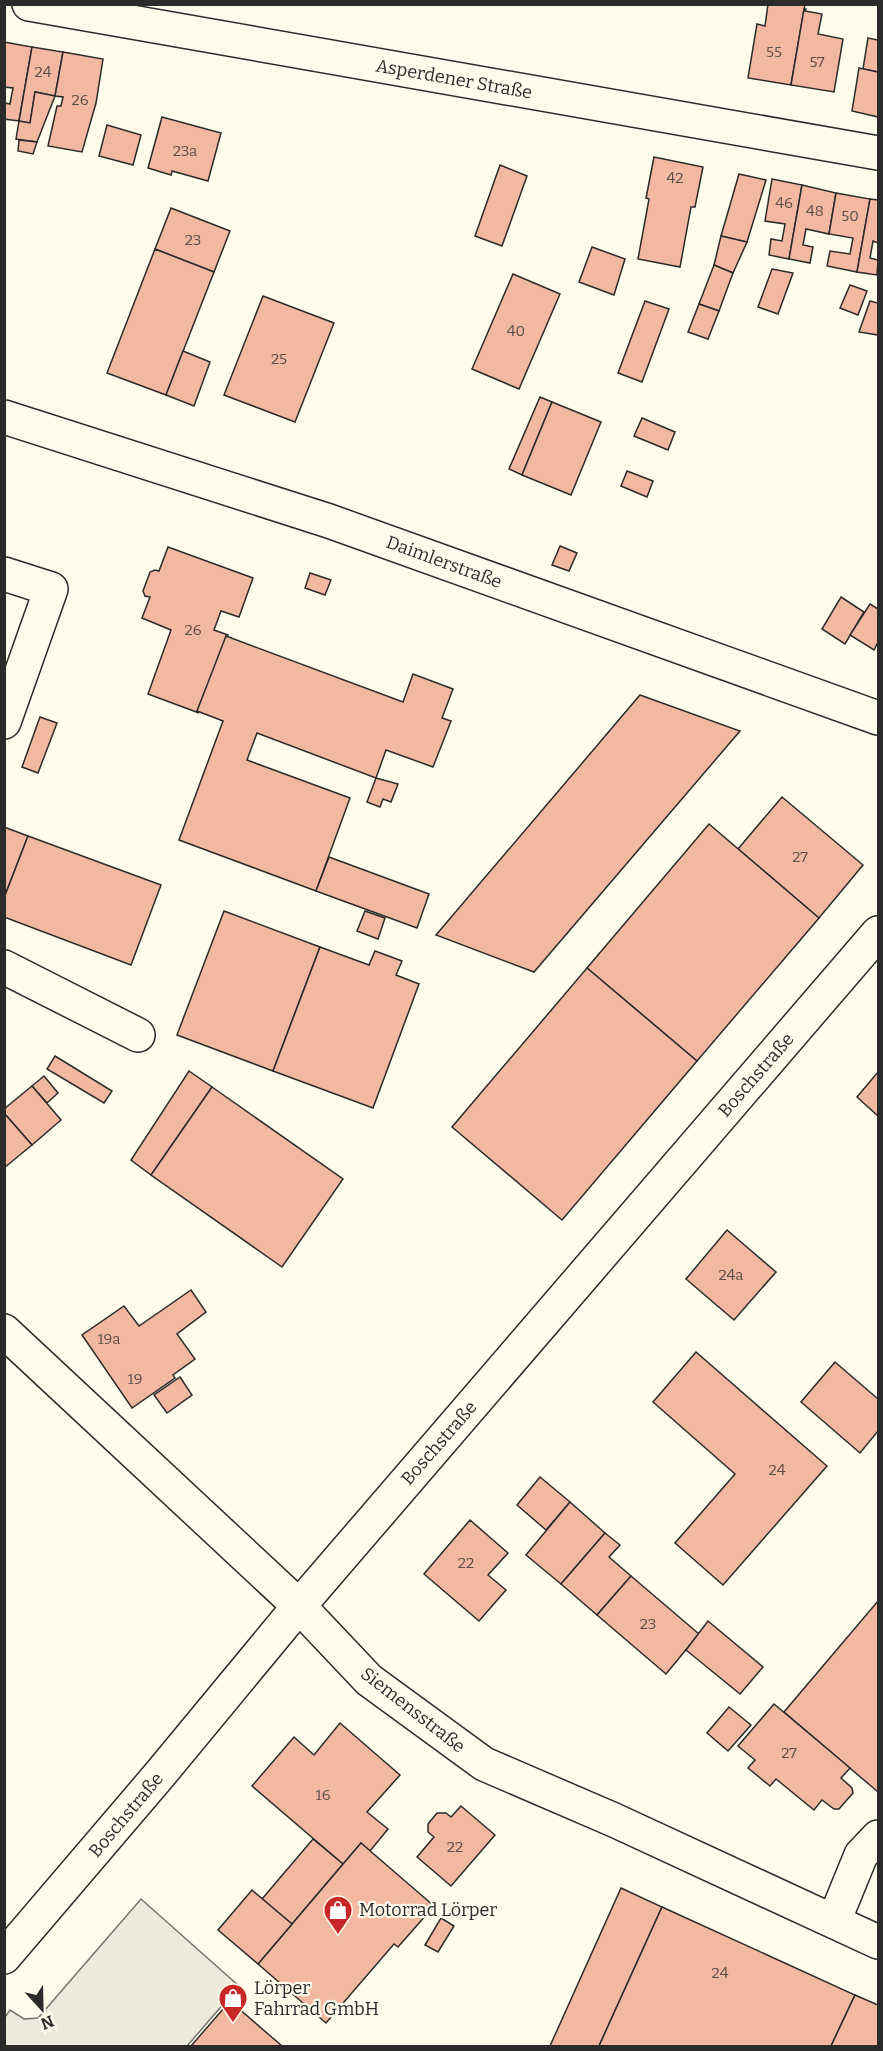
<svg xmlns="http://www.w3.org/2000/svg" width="883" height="2051" viewBox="0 0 883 2051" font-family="Bitter,serif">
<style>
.parking{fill:#eceadb;stroke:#74746e;stroke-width:1.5}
.building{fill:#f2b8a0;stroke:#2b2b2b;stroke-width:1.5}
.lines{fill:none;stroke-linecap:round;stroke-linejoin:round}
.minor-casing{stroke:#2b2b2b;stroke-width:36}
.major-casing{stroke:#2b2b2b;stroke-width:36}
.minor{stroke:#fdfbea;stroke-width:33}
.major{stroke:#fdfbea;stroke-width:33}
.labels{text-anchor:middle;stroke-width:4.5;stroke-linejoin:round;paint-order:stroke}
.number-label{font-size:15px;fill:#5d4e48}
.street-label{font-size:18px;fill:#2b2b2b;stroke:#fdfbea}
.poi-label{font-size:18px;fill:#2b2b2b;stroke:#fdfbea;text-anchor:start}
</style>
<rect width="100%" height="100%" fill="#fdfbea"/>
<path class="parking" d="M141,1899L239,1986L187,2046H5V2017L10,2010L24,2019L38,2018Z"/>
<g class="building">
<path d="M768,4H805L791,85L748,78L757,24L765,26Z"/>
<path d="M804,9H806L805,11L822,14L818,34L843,39L834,92L791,85Z"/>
<path d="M868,38L878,40V72L863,69Z"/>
<path d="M4,42L32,47L19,121L4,119L5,103L10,104L13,88L4,87Z"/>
<path d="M32,47L63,52L55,96L35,92L30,123L19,121Z"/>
<path d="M63,52L103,59L96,103L82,152L48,146L57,106H61L63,97L55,96Z"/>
<path d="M859,68L878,72V117L852,111Z"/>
<path d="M35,92L55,96L37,142L16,139L19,121L30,123Z"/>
<path d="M162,117L221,133L208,181L172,171L171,175L148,168Z"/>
<path d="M107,125L141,135L133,165L99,156Z"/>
<path d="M19,140L37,142L33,154L18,151Z"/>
<path d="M654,157L703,167L695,207H691L680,267L638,259L649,199L646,198Z"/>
<path d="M500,165L527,176L502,246L475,236Z"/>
<path d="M739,174L766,180L747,242L721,236Z"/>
<path d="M772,179L802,185L789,259L769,255L771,239L782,241L785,224L765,221Z"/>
<path d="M802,185L836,193L829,234L806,229L803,245L813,247L810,263L789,259Z"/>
<path d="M836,193L870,199L857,272L827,266L830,251L850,254L853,238L829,234Z"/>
<path d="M870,199L878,200V243L873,241L870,258L878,260L877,275L857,272Z"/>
<path d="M171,208L230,231L214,272L155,249Z"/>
<path d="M721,236L747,242L733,273L714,265Z"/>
<path d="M592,247L625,259L614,295L579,282Z"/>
<path d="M155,249L214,272L166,395L107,373Z"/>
<path d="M714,265L733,273L719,311L699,304Z"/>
<path d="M772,269L793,273L778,314L758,307Z"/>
<path d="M513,274L560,294L519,389L472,369Z"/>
<path d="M850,285L867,291L858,315L840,308Z"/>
<path d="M263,296L334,323L295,422L224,395Z"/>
<path d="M645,301L669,309L642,382L618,373Z"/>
<path d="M870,301L878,303V335L859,332Z"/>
<path d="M699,304L719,311L708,339L688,332Z"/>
<path d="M183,351L210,362L194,406L166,395Z"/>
<path d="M540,397L552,402L522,475L509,469Z"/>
<path d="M552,402L601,422L571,495L522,475Z"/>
<path d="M642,418L675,432L668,450L634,436Z"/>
<path d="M627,471L653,481L647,497L621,486Z"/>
<path d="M560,546L577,553L569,571L552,565Z"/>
<path d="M168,547L253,578L239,617L221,611L214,630L228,635L197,711L199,713L148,694L171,630L142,618L150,597L145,596L143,591L150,572L155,570L159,571Z"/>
<path d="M310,573L331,580L325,595L305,588Z"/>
<path d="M841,597L864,612L845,644L822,629Z"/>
<path d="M870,604L878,609V642L874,650L850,635Z"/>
<path d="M226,636L403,702L413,674L453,689L442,718L451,721L433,767L386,750L376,778L257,733L247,760L350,798L316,891L179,840L223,721L197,711Z"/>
<path d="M640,695L740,731L534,972L436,935Z"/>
<path d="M40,717L57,723L38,773L22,767Z"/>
<path d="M376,778L398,784L391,802L383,799L380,807L367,802Z"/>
<path d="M782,797L863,865L819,918L738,849Z"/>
<path d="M709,824L819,918L697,1061L587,968Z"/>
<path d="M4,827L28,836L4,898Z"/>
<path d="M28,836L161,885L131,965L4,917V898Z"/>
<path d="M329,857L429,894L417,928L316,891Z"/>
<path d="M224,911L320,947L273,1071L177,1035Z"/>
<path d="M365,911L385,918L378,939L357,931Z"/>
<path d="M320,947L369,965L375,951L402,961L396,975L419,984L373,1108L273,1071Z"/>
<path d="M587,968L697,1061L562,1220L452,1127Z"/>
<path d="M55,1056L112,1091L104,1103L47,1069Z"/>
<path d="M189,1071L212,1087L151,1175L131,1160Z"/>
<path d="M878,1072V1116L857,1097Z"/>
<path d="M44,1076L58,1093L47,1103L32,1086Z"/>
<path d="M32,1086L61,1120L32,1145L4,1113V1109Z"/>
<path d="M212,1087L343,1179L282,1267L151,1175Z"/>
<path d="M4,1113L32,1145L4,1168Z"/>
<path d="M727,1230L776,1272L734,1320L686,1279Z"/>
<path d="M191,1290L206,1312L177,1334L195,1359L173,1375L175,1378L132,1408L82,1335L124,1306L139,1326Z"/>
<path d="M696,1352L827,1466L723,1585L675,1543L735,1474L653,1402Z"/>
<path d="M835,1362L878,1399V1431L860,1453L801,1402Z"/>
<path d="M180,1377L192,1395L167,1413L154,1395Z"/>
<path d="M540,1477L570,1502L546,1530L517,1505Z"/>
<path d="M570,1502L605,1533L561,1584L526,1555Z"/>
<path d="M470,1520L508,1553L488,1575L506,1590L479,1621L424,1574Z"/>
<path d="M605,1533L620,1545L609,1557L631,1576L597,1615L561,1584Z"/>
<path d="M631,1576L699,1634L666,1674L597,1615Z"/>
<path d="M878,1601V1792L784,1712Z"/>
<path d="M708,1621L763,1667L740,1694L686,1650Z"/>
<path d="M774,1704L850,1768L841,1778L852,1788L853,1793L839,1809H834L822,1800L814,1810L776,1779L770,1786L748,1768L755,1760L738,1746Z"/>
<path d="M729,1707L751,1725L728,1751L707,1733Z"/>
<path d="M340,1723L400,1775L367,1812L388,1829L370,1851L361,1843L343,1864L252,1786L294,1737L314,1755Z"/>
<path d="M461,1806L495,1835L451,1886L417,1857L434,1837L428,1832V1824L437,1813H446L451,1817Z"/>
<path d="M313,1839L343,1864L292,1924L262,1899Z"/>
<path d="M361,1843L434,1906L398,1947L394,1944L326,2023L258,1964Z"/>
<path d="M621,1888L662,1907L599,2046H550Z"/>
<path d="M252,1890L292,1924L258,1964L218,1930Z"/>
<path d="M662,1907L855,1995L831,2046H599Z"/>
<path d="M441,1918L454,1926L438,1952L425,1945Z"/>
<path d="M855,1995L878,2005V2046H831Z"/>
<path d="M230,2001L282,2046H191Z"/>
</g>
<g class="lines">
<g class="minor-casing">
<g id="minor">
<path d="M4,417L329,521L878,718"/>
<path d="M4,574L51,589L4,722"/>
<path d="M4,967L138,1035"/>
<path d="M4,1331L299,1606L369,1680L484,1764L614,1820L878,1942"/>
<path d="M834,1921L861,1855L878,1837"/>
<path d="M4,1957L161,1773L299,1606L878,933"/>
</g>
</g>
<g class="major-casing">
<path id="major" d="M29,4L878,153"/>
</g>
<use href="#minor" class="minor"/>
<use href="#major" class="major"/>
</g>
<defs>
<g id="shop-pin" transform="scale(1.5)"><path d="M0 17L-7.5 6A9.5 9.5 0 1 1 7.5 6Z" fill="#c62828" stroke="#fdfbea"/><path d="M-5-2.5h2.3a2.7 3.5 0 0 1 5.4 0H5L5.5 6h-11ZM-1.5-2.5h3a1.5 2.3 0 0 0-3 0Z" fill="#fff"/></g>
</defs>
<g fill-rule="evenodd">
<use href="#shop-pin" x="338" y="1910"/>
<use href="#shop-pin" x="233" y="1998"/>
</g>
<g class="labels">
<g class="number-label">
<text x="774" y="57">55</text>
<text x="817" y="67">57</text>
<text x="43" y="77">24</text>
<text x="80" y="105">26</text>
<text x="185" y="156">23a</text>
<text x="675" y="183">42</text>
<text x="784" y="208">46</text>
<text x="815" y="216">48</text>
<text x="850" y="221">50</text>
<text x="193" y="245">23</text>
<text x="516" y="336">40</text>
<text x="279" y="364">25</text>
<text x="193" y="635">26</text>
<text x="800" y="862">27</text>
<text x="731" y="1280">24a</text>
<text x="109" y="1344">19a</text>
<text x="135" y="1384">19</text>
<text x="777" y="1475">24</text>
<text x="466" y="1568">22</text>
<text x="648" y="1629">23</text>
<text x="789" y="1758">27</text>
<text x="323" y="1800">16</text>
<text x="455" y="1852">22</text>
<text x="720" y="1978">24</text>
</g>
<g class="street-label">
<text transform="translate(454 79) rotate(10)" y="6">Asperdener Straße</text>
<text transform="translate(444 562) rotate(20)" y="6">Daimlerstraße</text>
<text transform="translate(756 1075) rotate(-49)" y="6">Boschstraße</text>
<text transform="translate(439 1443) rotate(-49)" y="6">Boschstraße</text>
<text transform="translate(413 1710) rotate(38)" y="6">Siemensstraße</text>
<text transform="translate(126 1815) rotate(-50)" y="6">Boschstraße</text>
</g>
<g class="poi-label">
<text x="359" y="1916">Motorrad Lörper</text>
<text x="254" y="1994">Lörper<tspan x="254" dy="21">Fahrrad GmbH</tspan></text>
</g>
</g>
<rect width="883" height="2051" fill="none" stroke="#2b2b2b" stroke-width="12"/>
<g transform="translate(42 2009) rotate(158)" stroke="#fdfbea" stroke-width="4.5" paint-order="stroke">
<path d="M0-4.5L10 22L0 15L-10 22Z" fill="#2b2b2b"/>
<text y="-9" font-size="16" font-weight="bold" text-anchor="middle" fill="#2b2b2b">N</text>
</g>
</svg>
